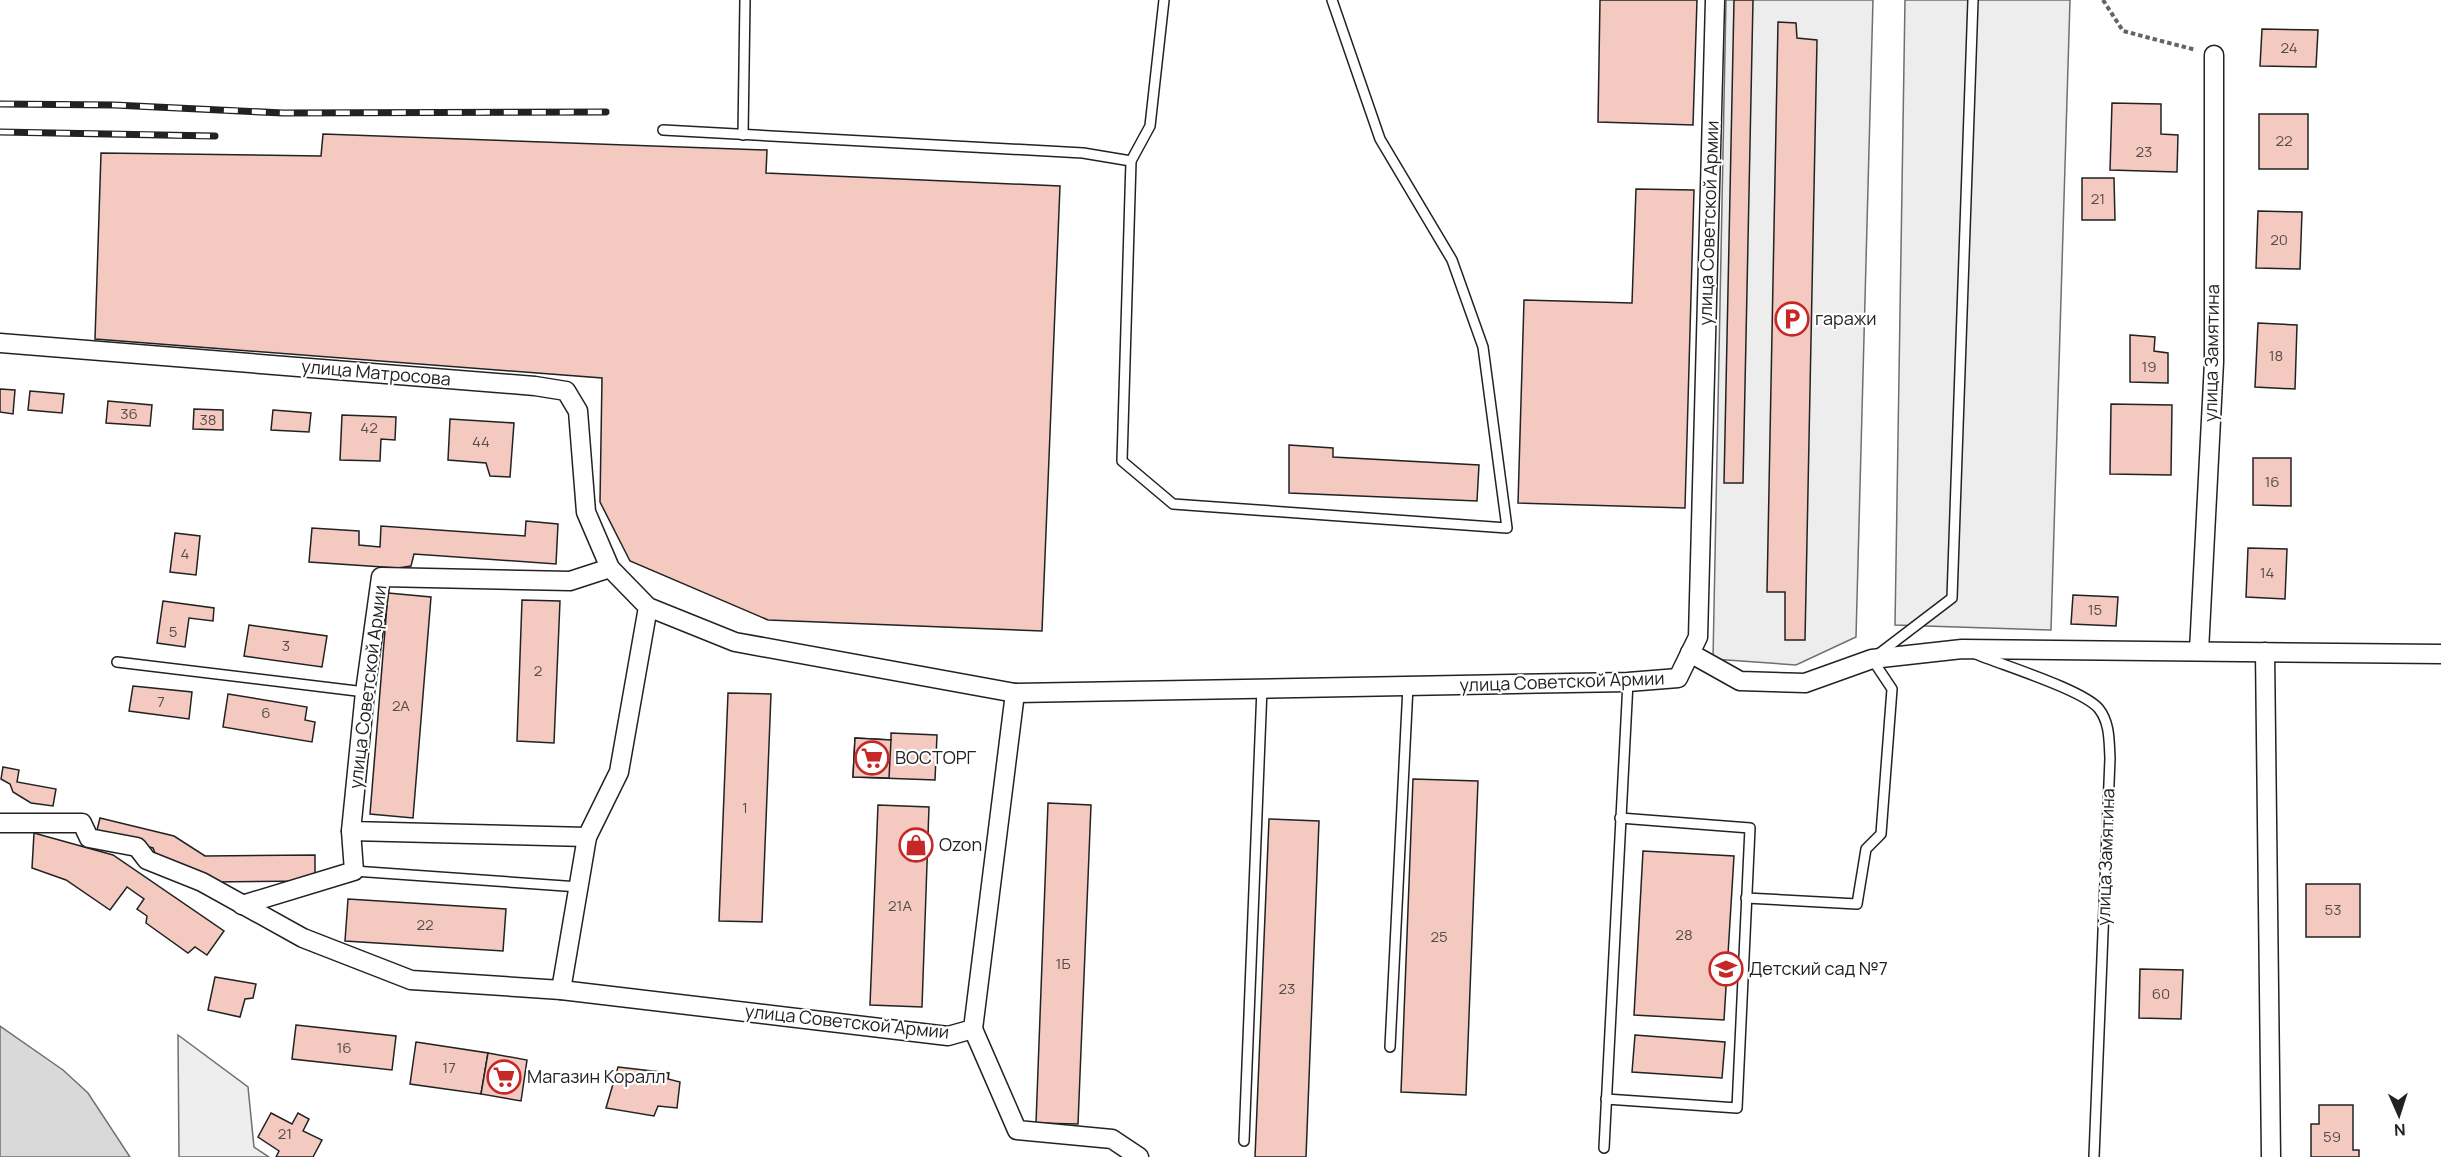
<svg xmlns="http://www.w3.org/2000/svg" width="2441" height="1157" viewBox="0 0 2441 1157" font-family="Manrope,sans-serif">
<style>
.green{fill:#eee;stroke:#6f6f6f;stroke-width:1.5}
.parking{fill:#ededed;stroke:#6f6f6f;stroke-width:1.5}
.water{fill:#d9d9d9;stroke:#6f6f6f;stroke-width:1.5}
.building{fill:#f3c9c0;stroke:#222;stroke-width:1.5}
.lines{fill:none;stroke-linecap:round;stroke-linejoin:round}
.lane-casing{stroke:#222;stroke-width:12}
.street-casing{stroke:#222;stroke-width:21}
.path{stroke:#646464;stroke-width:4;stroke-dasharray:4.5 3;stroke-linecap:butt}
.lane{stroke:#fff;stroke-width:9}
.street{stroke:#fff;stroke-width:18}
.rail-casing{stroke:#222;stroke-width:7}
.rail{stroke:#fff;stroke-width:4.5;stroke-dasharray:14;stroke-linecap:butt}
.labels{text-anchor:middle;stroke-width:4.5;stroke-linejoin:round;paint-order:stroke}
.number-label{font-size:15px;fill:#564c4a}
.street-label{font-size:18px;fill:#222;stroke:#fff}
.poi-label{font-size:18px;fill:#222;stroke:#fff;text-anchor:start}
</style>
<rect width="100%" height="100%" fill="#fff"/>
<path class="green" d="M178,1035L248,1087L254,1147L269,1157H179Z"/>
<g class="parking">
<path d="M1726,0H1873L1856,637L1796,665L1713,659Z"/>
<path d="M1905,0H2070L2051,630L1895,625Z"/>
</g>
<path class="water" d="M0,1026L63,1070L88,1093L130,1157H0Z"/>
<g class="building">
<path d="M1600,0H1697L1693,125L1598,122Z"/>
<path d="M1734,0H1753L1743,483H1724Z"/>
<path d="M1778,22L1796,23L1797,38L1817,40L1805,640H1785V592H1767Z"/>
<path d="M2262,29L2318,30L2316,67L2260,66Z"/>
<path d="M2112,103L2161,104V134L2178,135L2177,172L2110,170Z"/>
<rect x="2259" y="114" width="49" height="55"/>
<path d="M323,134L767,150L766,173L1060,186L1042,631L768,620L630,561L600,502L602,378L95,339L101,153L321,156Z"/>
<path d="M2082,178H2114L2115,220H2082Z"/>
<path d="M1636,189L1694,190L1685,508L1518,503L1524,300L1632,303Z"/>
<path d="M2258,211L2302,212L2300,269L2256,268Z"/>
<path d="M2258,323L2297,325L2295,389L2255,387Z"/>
<path d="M2130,335L2155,337L2154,351L2168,353V383L2130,382Z"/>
<path d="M0,389L15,390L13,414L0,412Z"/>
<path d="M30,391L64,394L62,413L28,410Z"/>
<path d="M108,401L152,405L150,426L106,423Z"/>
<path d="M2111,404L2172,405L2171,475L2110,474Z"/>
<path d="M194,409L223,410V430L193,429Z"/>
<path d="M273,410L311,413L309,432L271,430Z"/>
<path d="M342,415L396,417L395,440L381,439L380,461L340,460Z"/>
<path d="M450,419L514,423L510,477L490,476L486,463L448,460Z"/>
<path d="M1289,445L1333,448V457L1479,465L1477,501L1289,493Z"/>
<path d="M2253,458H2291V506L2253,505Z"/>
<path d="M526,521L558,524L556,564L414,554L411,566L398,568L309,562L312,528L359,531V545L380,547L381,526L525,536Z"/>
<path d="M175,533L200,536L196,575L170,572Z"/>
<path d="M2248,548L2287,549L2285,599L2246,597Z"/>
<path d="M388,593L431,597L413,818L370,814Z"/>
<path d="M2073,595L2118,597L2116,626L2071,624Z"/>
<path d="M522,600L560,601L554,743L517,741Z"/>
<path d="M163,601L214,608L213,621L189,618L185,647L157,643Z"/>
<path d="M249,625L327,636L322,667L244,656Z"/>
<path d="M133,686L192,692L189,719L129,711Z"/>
<path d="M728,693L771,694L762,922L719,921Z"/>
<path d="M228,694L307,707L305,720L315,722L312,742L223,727Z"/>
<path d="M891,733L937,735L935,780L853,777L855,738L891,740Z"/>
<path d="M855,738L891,740L889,778L853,777Z"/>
<path d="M3,767L19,770L17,782L56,789L53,806L31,803L13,792L10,784L1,779Z"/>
<path d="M1413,779L1478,781L1466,1095L1401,1092Z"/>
<path d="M1048,803L1091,805L1078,1124L1036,1123Z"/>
<path d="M878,805L929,807L922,1007L870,1005Z"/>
<path d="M100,818L174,836L205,856L315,855V881L211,882L157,858L153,848L96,834Z"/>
<path d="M1269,819L1319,821L1306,1157H1255Z"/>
<path d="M34,833L113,855L224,931L207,955L195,947L188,953L146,923L147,916L137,909L144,899L127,887L110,910L66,880L32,868Z"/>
<path d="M1643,851L1734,856L1724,1020L1634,1015Z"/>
<rect x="2306" y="884" width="54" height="53"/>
<path d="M348,899L506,909L503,951L345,941Z"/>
<path d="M2140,969L2183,970L2181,1019L2139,1018Z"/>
<path d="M215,977L256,984L253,998L245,999L240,1017L208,1010Z"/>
<path d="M296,1025L396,1036L392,1070L292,1059Z"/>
<path d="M1635,1035L1725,1042L1722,1078L1632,1072Z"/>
<path d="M416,1042L488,1053L481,1094L410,1084Z"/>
<path d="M488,1053L527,1060L521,1101L481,1094Z"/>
<path d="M618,1067L669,1073L668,1079L680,1082L677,1108L658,1106L654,1116L606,1108Z"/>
<path d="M2319,1105H2353V1150H2359V1157H2311V1124H2319Z"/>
<path d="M271,1113L292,1124L298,1113L309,1119L303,1131L322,1140L313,1157H276L279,1151L258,1137Z"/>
</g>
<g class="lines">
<g class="lane-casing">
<g id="lane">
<path d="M1164,0L1150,126L1131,161L1122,461L1173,504L1507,528L1483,347L1452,260L1380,139L1332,0"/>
<path d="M663,130L1083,153L1131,161"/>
<path d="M743,135L745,0"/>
<path d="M1976,654C2002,665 2084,690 2099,709C2110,723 2109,741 2110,758L2094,1157"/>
<path d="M117,662L365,692"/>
<path d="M354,871L579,887"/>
<path d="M1746,898L1857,904L1866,849L1881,834L1892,689L1872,659L1952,598L1973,0"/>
<path d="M1390,1047L1408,686"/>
<path d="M1606,1099L1737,1108L1750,828L1620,818"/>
<path d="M1244,1141L1262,688"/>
<path d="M1604,1148L1628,682"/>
</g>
</g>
<g class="street-casing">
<g id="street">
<path d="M0,343L535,386L566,391L578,411L586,512L610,568"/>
<path d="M2199,651L2214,362V55"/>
<path d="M2265,652L2271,1157"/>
<path d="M1690,653L1740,681L1805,683L1872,659L1962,649L2441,654"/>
<path d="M0,823H82L89,838L137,847L147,860L202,882L303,938L411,980L561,990L587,837L619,772L648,607"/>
<path d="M587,837L351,831L365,692L381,577L570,581L610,568L648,607L735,642L1015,693L1628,682L1678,678L1698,637L1715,0"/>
<path d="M242,905L354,871L351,831"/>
<path d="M561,990L948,1036L973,1029L1015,693"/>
<path d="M973,1029L1017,1130L1112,1139L1139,1157"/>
</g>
</g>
<path class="path" d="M2103,0L2123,31L2196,50"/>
<use href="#lane" class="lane"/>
<use href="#street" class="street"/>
<g class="rail-casing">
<g id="rail">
<path d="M0,104L114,105L283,113L606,112"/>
<path d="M0,132L215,136"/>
</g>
</g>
<use href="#rail" class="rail"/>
</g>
<defs>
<g id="parking-ring" transform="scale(1.725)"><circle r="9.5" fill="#fff" stroke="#c62828" stroke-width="1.5"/><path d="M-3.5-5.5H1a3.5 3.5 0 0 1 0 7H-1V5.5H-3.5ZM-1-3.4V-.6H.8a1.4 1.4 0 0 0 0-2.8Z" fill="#c62828"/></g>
<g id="supermarket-ring" transform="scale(1.725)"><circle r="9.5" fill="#fff" stroke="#c62828" stroke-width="1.5"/><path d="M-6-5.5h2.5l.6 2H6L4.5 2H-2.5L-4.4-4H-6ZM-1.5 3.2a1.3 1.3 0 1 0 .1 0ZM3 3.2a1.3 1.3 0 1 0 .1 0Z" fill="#c62828"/></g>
<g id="shop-ring" transform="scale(1.725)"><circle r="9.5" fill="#fff" stroke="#c62828" stroke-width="1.5"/><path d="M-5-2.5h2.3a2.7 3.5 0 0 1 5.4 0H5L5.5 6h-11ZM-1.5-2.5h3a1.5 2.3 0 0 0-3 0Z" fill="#c62828"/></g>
<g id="school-ring" transform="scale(1.725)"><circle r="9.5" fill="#fff" stroke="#c62828" stroke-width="1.5"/><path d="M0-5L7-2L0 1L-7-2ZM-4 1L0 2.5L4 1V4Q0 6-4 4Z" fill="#c62828"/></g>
</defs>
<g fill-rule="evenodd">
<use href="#parking-ring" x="1792" y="319"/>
<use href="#supermarket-ring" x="872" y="758"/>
<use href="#shop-ring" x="916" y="845"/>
<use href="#school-ring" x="1726" y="969"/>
<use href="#supermarket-ring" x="504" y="1077"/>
</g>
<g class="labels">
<g class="number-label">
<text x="2289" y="53">24</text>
<text x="2284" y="146">22</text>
<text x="2144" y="157">23</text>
<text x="2098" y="204">21</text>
<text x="2279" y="245">20</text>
<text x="2276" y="361">18</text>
<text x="2149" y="372">19</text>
<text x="129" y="419">36</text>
<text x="208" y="425">38</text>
<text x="369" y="433">42</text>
<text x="481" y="447">44</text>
<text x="2272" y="487">16</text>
<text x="185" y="559">4</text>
<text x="2267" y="578">14</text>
<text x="2095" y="615">15</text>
<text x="173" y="637">5</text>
<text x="286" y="651">3</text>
<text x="538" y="676">2</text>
<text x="161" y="707">7</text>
<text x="401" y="711">2А</text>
<text x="266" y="718">6</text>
<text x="745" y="813">1</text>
<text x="900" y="911">21А</text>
<text x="2333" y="915">53</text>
<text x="425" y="930">22</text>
<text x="1684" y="940">28</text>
<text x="1439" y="942">25</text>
<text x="1063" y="969">1Б</text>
<text x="1287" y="994">23</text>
<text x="2161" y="999">60</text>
<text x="344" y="1053">16</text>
<text x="449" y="1073">17</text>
<text x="285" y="1139">21</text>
<text x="2332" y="1142">59</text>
</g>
<g class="street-label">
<text transform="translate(1709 223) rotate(-88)" y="6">улица Советской Армии</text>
<text transform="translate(2212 353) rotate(-89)" y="6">улица Замятина</text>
<text transform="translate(376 373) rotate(5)" y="6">улица Матросова</text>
<text transform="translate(1562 682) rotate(-2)" y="6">улица Советской Армии</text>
<text transform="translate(368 687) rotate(-83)" y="6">улица Советской Армии</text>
<text transform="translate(2106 857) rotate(-88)" y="6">улица Замятина</text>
<text transform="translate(847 1022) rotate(6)" y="6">улица Советской Армии</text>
</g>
<g class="poi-label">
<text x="1815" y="325">гаражи</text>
<text x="895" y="764">ВОСТОРГ</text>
<text x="939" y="851">Ozon</text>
<text x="1749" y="975">Детский сад №7</text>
<text x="527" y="1083">Магазин Коралл</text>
</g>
</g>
<g transform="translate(2399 1115) rotate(177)" stroke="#ffffff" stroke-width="4.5" paint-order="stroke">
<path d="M0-4.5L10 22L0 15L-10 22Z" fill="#222222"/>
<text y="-9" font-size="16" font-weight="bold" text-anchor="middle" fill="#222222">N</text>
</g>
</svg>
